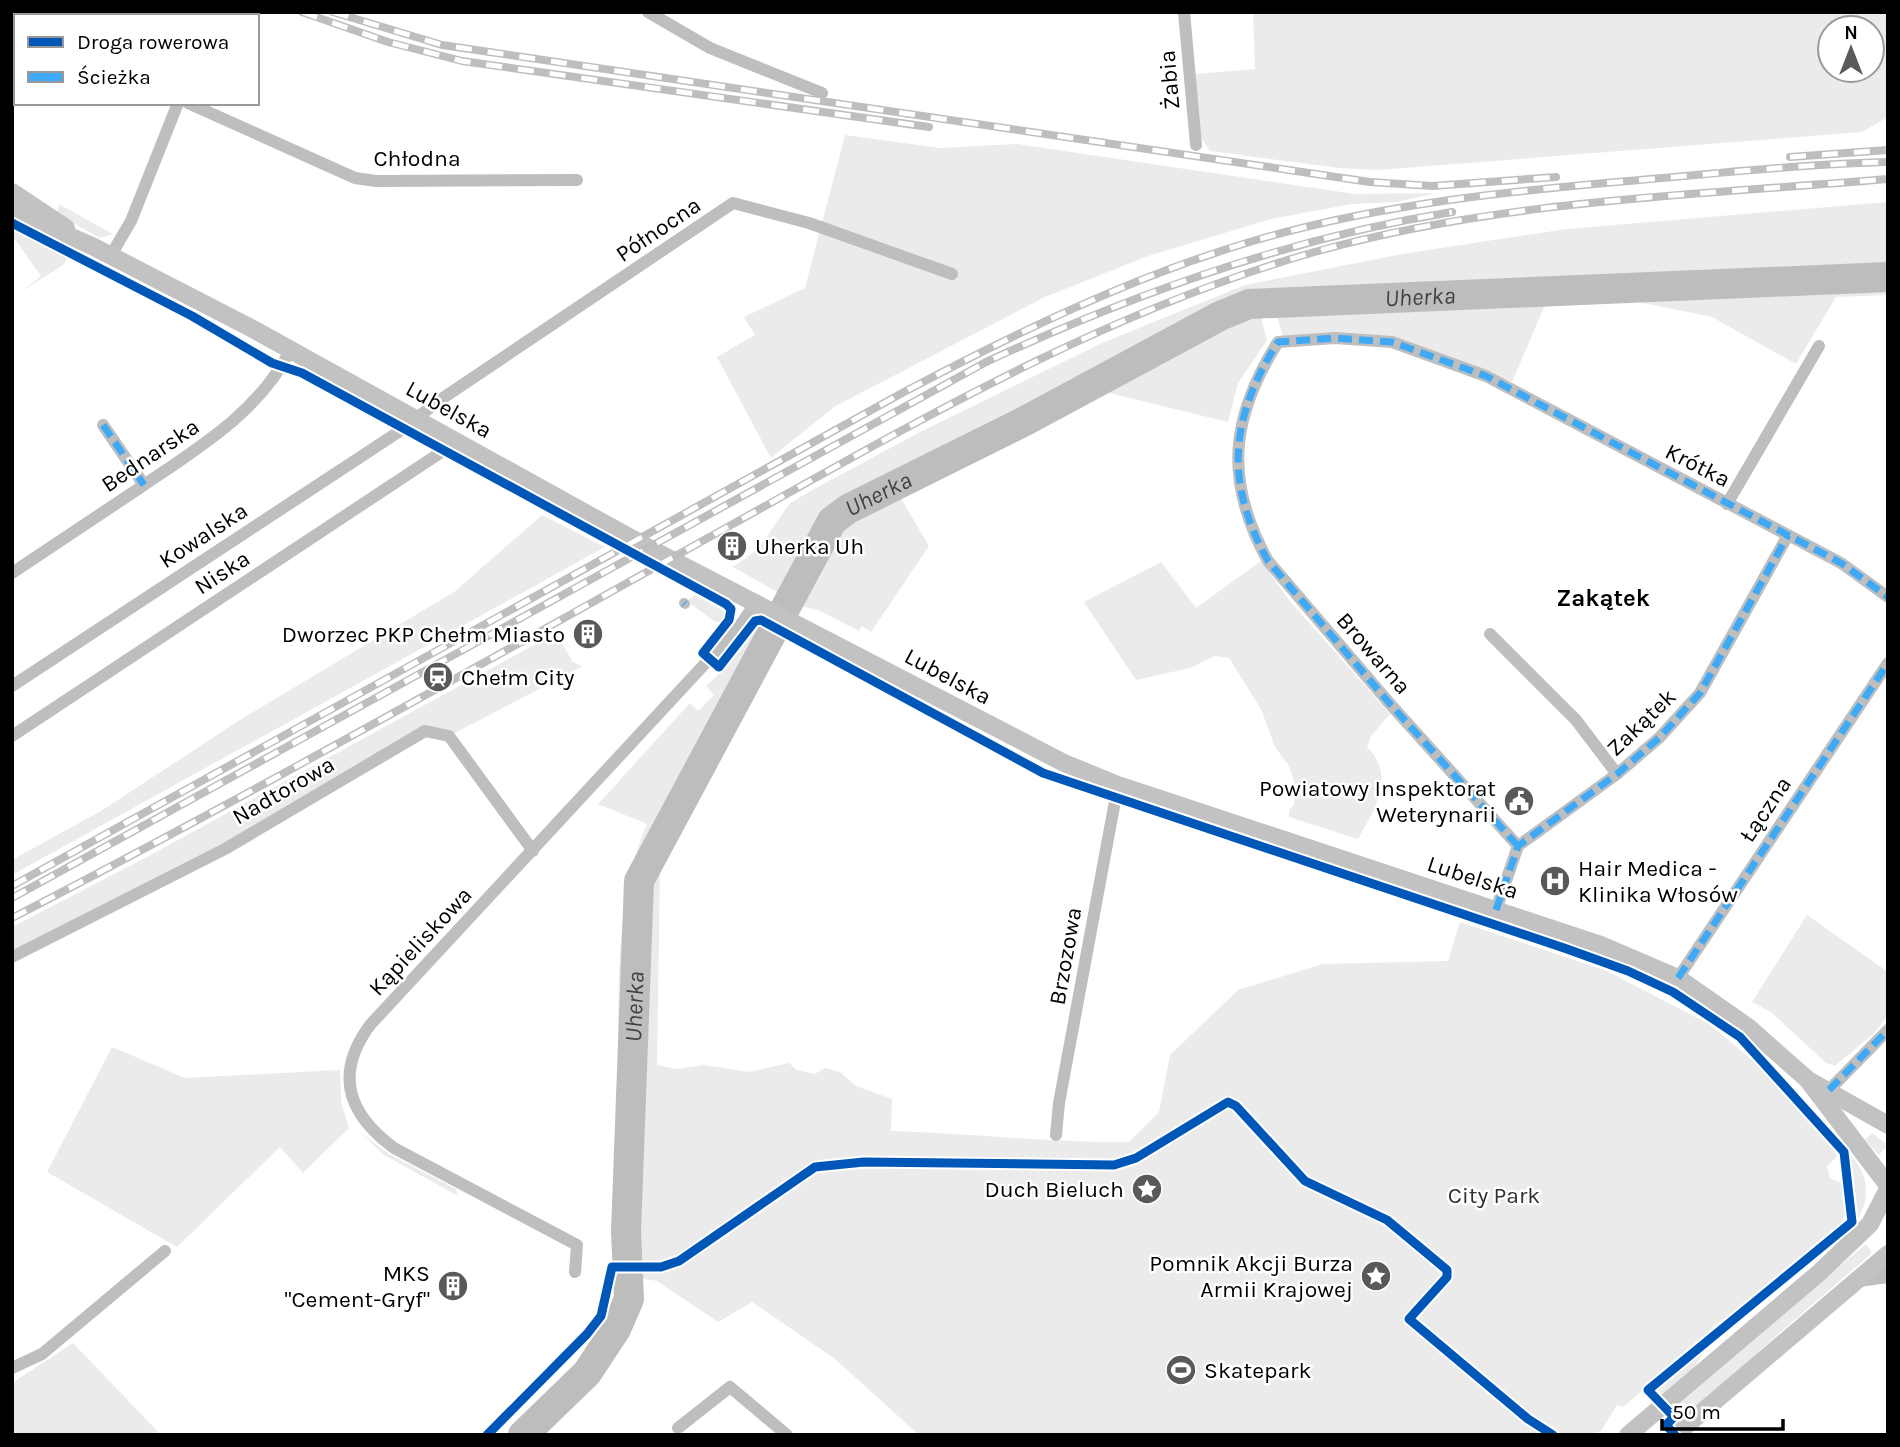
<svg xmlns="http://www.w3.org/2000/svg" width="1900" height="1447" viewBox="0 0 1900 1447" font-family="Karla,sans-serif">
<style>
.green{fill:#ebebeb;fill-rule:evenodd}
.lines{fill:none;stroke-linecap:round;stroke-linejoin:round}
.river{stroke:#bdbdbd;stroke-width:30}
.pedestrian{stroke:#bebebe;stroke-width:10}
.minor{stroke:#bebebe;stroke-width:12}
.tertiary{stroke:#bebebe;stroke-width:16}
.secondary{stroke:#c2c2c2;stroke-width:18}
.rail-casing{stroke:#bebebe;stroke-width:8}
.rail{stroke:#fff;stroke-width:5;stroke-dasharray:16;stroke-linecap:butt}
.quiet{stroke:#3fa9f5;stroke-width:7;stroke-dasharray:14 7;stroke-linecap:butt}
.cycleway-casing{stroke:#fff;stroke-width:13}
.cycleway{stroke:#0057b8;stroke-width:9}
.labels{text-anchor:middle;stroke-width:5;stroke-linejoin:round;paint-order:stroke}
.street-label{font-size:23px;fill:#000;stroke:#fff}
.poi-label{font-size:23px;fill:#000;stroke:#fff;text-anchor:end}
.park-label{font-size:23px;fill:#313131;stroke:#fff}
.water-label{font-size:24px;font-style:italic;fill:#424242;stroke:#fff}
.neighbourhood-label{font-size:24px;font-weight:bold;fill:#000;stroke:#fff}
</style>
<rect width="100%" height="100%" fill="#fff"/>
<g class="green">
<path d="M1253,12H1888V117L1862,132L1378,170L1339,168L1210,151L1201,137L1195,74L1255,69ZM1830,28H1872V70H1830Z"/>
<path d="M845,135L940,148L1017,144L1355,194L1436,193L1397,202L1352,204L1271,219L1148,256L1045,297L834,407L771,458L717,357L755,335L744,317L805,288Z"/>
<path d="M1888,202V295L1836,297L1796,364L1712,317L1628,300L1546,303L1512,382L1408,343L1283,338L1277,315L1261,317L1267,340L1238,383L1228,422L1105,392L899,495L929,546L871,632L862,626L859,631L820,611L802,606L733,567L758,549L790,503L816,488L920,432L1102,343L1245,285L1402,254L1566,229Z"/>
<path d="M59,204L113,234L100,238L57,214Z"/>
<path d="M12,230L67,258L63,265L21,292L41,276L12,235Z"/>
<path d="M542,515L605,547L12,875V860L101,811L243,718L454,592Z"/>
<path d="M1261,561L1289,600L1390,714L1371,736L1367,747C1396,775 1375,810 1358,839L1289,817V810L1294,805L1295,784L1289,766L1275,747L1261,709L1229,658L1215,656L1190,668L1136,680L1084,602L1161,562L1196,608Z"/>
<path d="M695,595L725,612V622H715L687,601Z"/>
<path d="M755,625L775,636L672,836L676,839L660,871L657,1065L677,1069L704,1065L749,1072L789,1063L797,1070L815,1074L825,1068L840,1072L856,1086L892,1099L891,1131C971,1133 1049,1143 1129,1142L1159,1112L1170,1055L1238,990L1323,964L1448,961L1460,922L1607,971L1709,1024L1756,1063L1834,1150L1837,1157L1827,1166L1830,1178L1842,1183L1845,1215L1842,1223L1722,1325L1719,1322L1712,1327L1714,1330L1623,1407L1617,1405L1601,1431L1591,1435H919L835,1359L752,1302L718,1322L657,1281L615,1274C615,1208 617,1142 618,1076C619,996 614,898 647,824L598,804L690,703L698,711L714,695L706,686L726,667Z"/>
<path d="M556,633L573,662L583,666L453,734L425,731L223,847L12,952V927L147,857Z"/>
<path d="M1807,915L1888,972V1016L1873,1034L1835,1066L1826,1063L1771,1012L1752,1002Z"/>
<path d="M112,1047L185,1078L340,1070L341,1102L349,1128L303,1173L280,1147L177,1247L47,1172Z"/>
<path d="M360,1132L387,1153L456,1189L458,1196L384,1155Z"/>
<path d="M1872,1133L1888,1145L1879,1155L1865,1140Z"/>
<path d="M1851,1156C1868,1174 1871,1197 1858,1218Z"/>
<path d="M1866,1244L1872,1253L1761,1349L1749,1364L1683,1417L1673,1406Z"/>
<path d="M73,1343L161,1435H12V1383Z"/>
<path d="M1705,1351L1694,1368L1662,1395L1658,1390Z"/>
</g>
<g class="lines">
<path class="river" id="s1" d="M523,1435L587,1373L616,1329L629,1299L626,1232L639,881L832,521L848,509L1025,421L1220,316L1249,304L1888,277"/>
<path class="pedestrian" d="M684,603L685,604"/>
<g class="minor">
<path d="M648,12L710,48L822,93"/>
<path d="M1184,12L1196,145"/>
<path d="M12,24L16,25"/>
<path d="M188,103L355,178L376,181L577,180"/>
<path d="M111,255L131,221L178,103"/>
<path d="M103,425L144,485"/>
<path d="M1727,504L1819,346"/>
<path d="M12,573C54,545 96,517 138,489C195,450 259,413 291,349"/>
<path d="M1490,634L1576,720L1617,774"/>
<path d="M12,686L403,429L437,402L733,203L809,223L952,274"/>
<path d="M12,736L443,451L452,439"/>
<path d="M1518,846L1391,705L1268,561C1224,481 1230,418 1278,342L1335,338L1392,342L1486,376L1841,563L1888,597"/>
<path d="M1496,910L1518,846L1617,774L1659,738L1700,693L1788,535"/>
<path d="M12,957L225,849L425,731L449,736L533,851"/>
<path d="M1678,978L1888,663"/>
<path d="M1829,1090L1888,1030"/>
<path d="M1056,1135L1059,1103L1118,785"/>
<path d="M575,1272L577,1245L394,1148C348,1114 334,1074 370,1025L739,627L755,604"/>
<path d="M12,1368L42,1354L165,1251"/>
<path d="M678,1428L730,1387L787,1435"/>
</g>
<path class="tertiary" d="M1858,1279L1888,1275"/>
<g class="secondary">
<path d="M12,192L66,228"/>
<path d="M12,211L92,246L251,328L647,547L1064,763L1118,785L1601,945L1678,978L1748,1027L1807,1079L1887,1184"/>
<path d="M1810,1081L1888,1125"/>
<path d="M1628,1435L1820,1272L1870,1224L1886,1193"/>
<path d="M1675,1435L1888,1254"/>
</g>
<g class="rail-casing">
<g id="rail">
<path d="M302,12L388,42L462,61L929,127"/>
<path d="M333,12L442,45L1370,182L1432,186L1556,177"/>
<path d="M1790,157L1888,150"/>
<path d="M12,886L904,392C1016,333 1131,277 1253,241C1379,204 1509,191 1640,180C1722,173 1805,164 1888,162"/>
<path d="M12,898L986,362C1135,293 1290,238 1452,212"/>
<path d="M12,918C252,794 488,660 724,529C916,422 1105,311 1318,251C1502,200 1698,195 1888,179"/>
</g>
</g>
<use href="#rail" class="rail"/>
<g class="quiet">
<path d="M103,425L144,485"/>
<path d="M684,603L685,604"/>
<path d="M1518,846L1391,705L1268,561C1224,481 1230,418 1278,342L1335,338L1392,342L1486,376L1841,563L1888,597"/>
<path d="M1496,910L1518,846L1617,774L1659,738L1700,693L1788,535"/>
<path d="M1678,978L1888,663"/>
<path d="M1829,1090L1888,1030"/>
</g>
<g class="cycleway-casing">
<g id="cycleway">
<path d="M12,223L192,316L272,363L302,373L726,604L731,609L729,620L703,653L719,667L755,621L761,620L1043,773L1567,949L1628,971L1673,992L1740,1037L1844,1152L1852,1222L1648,1390L1674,1417L1666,1425L1675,1435"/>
<path d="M487,1435L587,1334L601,1316L612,1267H661L679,1261L815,1167L864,1162L1114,1165L1136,1158L1228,1102L1236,1106L1305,1181L1387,1220L1447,1270V1277L1409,1319L1528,1419L1553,1435"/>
</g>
</g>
<use href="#cycleway" class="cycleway"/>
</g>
<defs>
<g id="building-disc" transform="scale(1.575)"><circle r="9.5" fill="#595959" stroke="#fff"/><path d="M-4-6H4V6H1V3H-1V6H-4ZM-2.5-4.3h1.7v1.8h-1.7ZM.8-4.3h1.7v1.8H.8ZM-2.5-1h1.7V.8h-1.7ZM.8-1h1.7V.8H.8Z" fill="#fff"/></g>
<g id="station-disc" transform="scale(1.575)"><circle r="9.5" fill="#595959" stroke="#fff"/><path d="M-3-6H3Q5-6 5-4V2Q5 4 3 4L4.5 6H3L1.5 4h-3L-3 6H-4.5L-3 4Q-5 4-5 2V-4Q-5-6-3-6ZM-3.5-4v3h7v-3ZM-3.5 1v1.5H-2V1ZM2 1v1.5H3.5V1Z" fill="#fff"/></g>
<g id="civic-disc" transform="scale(1.575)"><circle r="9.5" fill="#595959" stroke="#fff"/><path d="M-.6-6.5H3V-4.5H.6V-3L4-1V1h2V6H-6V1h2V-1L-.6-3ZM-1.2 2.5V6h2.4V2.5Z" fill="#fff"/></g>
<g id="hospital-disc" transform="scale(1.575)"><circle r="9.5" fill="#595959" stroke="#fff"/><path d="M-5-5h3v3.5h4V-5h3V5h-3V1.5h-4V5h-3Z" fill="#fff"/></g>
<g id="sight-disc" transform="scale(1.575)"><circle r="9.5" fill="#595959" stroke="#fff"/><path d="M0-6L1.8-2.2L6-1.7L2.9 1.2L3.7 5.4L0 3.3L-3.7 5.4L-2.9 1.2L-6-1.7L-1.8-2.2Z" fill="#fff"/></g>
<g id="stadium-disc" transform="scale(1.575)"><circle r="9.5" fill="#595959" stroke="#fff"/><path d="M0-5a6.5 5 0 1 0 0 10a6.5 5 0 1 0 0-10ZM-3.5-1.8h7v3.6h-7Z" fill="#fff"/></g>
</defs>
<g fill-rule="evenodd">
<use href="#building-disc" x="732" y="546"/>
<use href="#building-disc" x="588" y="634"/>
<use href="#station-disc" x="438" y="677"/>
<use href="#civic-disc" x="1519" y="801"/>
<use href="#hospital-disc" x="1555" y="881"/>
<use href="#sight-disc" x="1147" y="1189"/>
<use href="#sight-disc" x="1376" y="1276"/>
<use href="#building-disc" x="453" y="1286"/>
<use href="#stadium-disc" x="1181" y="1370"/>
</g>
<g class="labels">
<g class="street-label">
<text transform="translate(1169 80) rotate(-95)" y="8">Żabia</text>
<text x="417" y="166">Chłodna</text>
<text transform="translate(658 229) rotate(-34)" y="8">Północna</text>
<text transform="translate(449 409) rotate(29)" y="8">Lubelska</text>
<text transform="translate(150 455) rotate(-34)" y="8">Bednarska</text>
<text transform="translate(1698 465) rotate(27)" y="8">Krótka</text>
<text transform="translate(203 535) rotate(-33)" y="8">Kowalska</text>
<text transform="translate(222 572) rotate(-33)" y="8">Niska</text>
<text transform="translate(1374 653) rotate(49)" y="8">Browarna</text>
<text transform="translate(948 676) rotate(28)" y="8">Lubelska</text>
<text transform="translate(1641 722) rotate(-44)" y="8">Zakątek</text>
<text transform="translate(283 790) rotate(-30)" y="8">Nadtorowa</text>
<text transform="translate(1765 809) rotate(-56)" y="8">Łączna</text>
<text transform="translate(1473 877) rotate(18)" y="8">Lubelska</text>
<text transform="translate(420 941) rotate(-47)" y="8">Kąpieliskowa</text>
<text transform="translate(1065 956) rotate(-80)" y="8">Brzozowa</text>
</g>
<g class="poi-label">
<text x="755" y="554" text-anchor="start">Uherka Uh</text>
<text x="565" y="642">Dworzec PKP Chełm Miasto</text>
<text x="461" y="685" text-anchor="start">Chełm City</text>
<text x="1496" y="796">Powiatowy Inspektorat<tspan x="1496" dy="26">Weterynarii</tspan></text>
<text x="1578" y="876" text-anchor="start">Hair Medica -<tspan x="1578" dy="26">Klinika Włosów</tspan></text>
<text x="1124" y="1197">Duch Bieluch</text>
<text x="1353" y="1271">Pomnik Akcji Burza<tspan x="1353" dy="26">Armii Krajowej</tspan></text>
<text x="430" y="1281">MKS<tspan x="430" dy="26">"Cement-Gryf"</tspan></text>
<text x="1204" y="1378" text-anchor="start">Skatepark</text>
</g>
<g class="park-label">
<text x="1494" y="1203">City Park</text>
</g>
<g class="water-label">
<text dy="8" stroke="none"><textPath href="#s1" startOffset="1643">Uherka</textPath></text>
<text dy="8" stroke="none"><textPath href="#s1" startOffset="1055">Uherka</textPath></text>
<text dy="8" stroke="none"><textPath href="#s1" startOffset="467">Uherka</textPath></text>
</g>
<g class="neighbourhood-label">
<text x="1603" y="606">Zakątek</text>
</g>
</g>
<rect width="1900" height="1447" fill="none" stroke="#000000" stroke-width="28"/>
<rect x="14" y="14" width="245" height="91" fill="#ffffff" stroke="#999999" stroke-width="2"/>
<rect x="28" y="37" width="35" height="10" fill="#0057b8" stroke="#999999" stroke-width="2"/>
<text x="77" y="49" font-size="21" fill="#000000">Droga rowerowa</text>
<rect x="28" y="72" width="35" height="10" fill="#3fa9f5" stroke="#999999" stroke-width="2"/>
<text x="77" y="84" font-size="21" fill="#000000">Ścieżka</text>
<g transform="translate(1851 49)"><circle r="33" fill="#ffffff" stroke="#999999" stroke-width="2"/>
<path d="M0-5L12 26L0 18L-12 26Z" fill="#595959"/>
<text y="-10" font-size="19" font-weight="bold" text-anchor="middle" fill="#000000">N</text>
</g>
<path d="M1662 1419v10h121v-10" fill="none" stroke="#000000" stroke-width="3.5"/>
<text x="1672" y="1419" font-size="21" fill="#000000" stroke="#ffffff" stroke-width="5" paint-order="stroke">50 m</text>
</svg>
